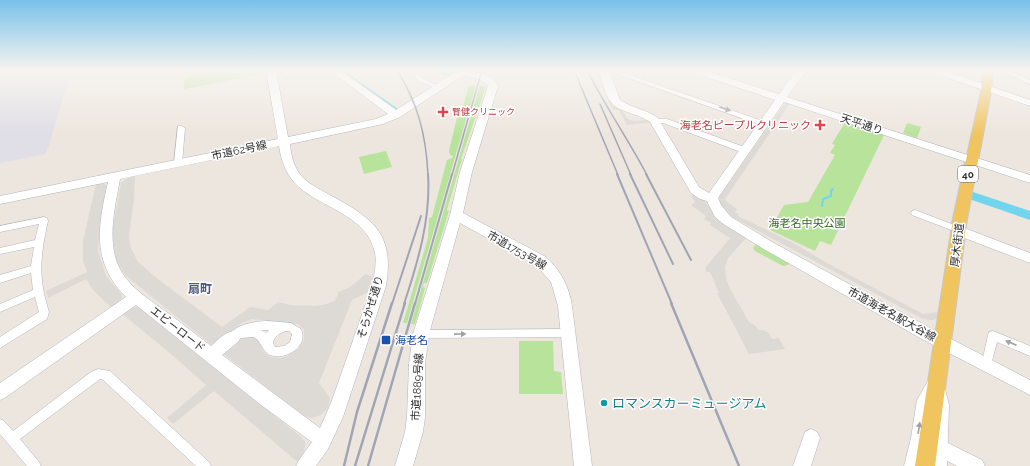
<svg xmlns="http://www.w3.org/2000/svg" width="1030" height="466" viewBox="0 0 1030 466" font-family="Raleway,'Noto Sans JP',sans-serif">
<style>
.industrial{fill:#e0dee6}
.green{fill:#b8e39b}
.plaza{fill:#ddd9d5}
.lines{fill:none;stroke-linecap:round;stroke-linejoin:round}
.stream-far1{stroke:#72d5ee;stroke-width:1.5}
.stream{stroke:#72d5ee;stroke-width:2}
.river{fill:#72d5ee;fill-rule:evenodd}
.street-casing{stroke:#b2b5bf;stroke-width:1}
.secondary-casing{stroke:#b2b5bf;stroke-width:1}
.primary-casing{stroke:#c8c8c8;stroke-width:2}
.street{fill:#fff;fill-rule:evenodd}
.secondary{fill:#fff;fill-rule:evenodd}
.primary{fill:#f0c560;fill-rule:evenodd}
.rail-far2{stroke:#a0a5b6;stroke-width:1.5}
.rail-far1{stroke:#a0a5b6;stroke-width:2}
.rail{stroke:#a0a5b6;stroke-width:2.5}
.oneway{fill:#a0a0a0}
.health-dot{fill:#e0444e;stroke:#fff;stroke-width:1.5}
.transit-dot{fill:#1a4fb4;stroke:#fff;stroke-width:1.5}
.culture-dot{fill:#0f9aa8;stroke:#fff;stroke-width:1.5}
.labels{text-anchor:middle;stroke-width:3;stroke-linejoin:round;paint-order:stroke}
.far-health-label{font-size:9px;fill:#be3a42;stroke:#fff;text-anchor:start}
.shield{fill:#fff;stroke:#6b6b6b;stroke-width:1}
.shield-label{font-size:10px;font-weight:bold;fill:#2c2c2c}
.street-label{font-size:11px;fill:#2c2c2c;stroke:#fff}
.health-label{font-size:11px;fill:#be3a42;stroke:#fff;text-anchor:end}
.park-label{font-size:11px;fill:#30691b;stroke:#fff}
.transit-label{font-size:11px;fill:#164399;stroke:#fff;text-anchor:start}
.neighbourhood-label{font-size:12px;font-weight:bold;fill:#4c587c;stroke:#fff}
.near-culture-label{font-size:13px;fill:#0d838f;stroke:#fff;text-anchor:start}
</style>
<rect width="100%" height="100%" fill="#ede6de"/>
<path class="industrial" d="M0,70H72L46,154L0,163Z"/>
<g class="green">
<path d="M221,70H262L263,74L184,89L185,78L190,76Z"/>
<path d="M476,85L407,323H403L428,238L429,218L432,217L447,160L452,158L453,156L450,155L449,151L457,117L460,116L468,89L467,87Z"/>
<path d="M480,85L485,87L484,92L461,159H462L447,210L449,211L427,283H424L423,287L425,288L415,324H411Z"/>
<path d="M845,122L884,135L831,245L820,241L815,251L770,230L784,205L808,202L835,155L830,153L835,145L832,144Z"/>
<path d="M907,123L921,127L917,138L903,133Z"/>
<path d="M386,151L392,167L364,174L359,157Z"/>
<path d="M756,244L791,261L788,265L783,266L755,251L753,248Z"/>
<path d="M519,341H553L554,371L561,372L563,394H519Z"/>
</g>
<g class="plaza">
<path d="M608,100L620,106L627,118L630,120L635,121L650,120L653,122L627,125L619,110H613Z"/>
<path d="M787,102L966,161L955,222L950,224L949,223L951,222L962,169L963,162L962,160L792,104L789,105L725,199L727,202L737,209L735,212L739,214L738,216L797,245L827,263L923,314L937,312L945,280L952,234L948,229H951L954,235L949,272L939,318L932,320L923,319L732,217L721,207L719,197L785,103Z"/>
<path d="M135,176L134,199L129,235L130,246L138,262L159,280L222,327L250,307L268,310L278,302L290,305L314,306L324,305L334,301L338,295V292L350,287L366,274L376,279L373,290L352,300L319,383L330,398L328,408L321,415L311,418L304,416L222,353L238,341L245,337H252L261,342L263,351L270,357L281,358L287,356L298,349L304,340V330L298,324L251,319L242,323L213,346L125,275L116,259L112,233L121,183L126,179Z"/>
<path d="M103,183L107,186L99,234L98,251L106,276L122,295V298L112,308L94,291L86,279L48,298L46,291L87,272L83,261V241L96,184Z"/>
<path d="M693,194L706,202L710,209L724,225L747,237L728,258L725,267L726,278L729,287L749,322L756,326L758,330H764L766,332H768L772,339L779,338L785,349L749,354L717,293H719L710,272H707L705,268L730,238L710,225L711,223L704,219L706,216L691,205L695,202L691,195Z"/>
<path d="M138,307L300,436L305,442V445L303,456L298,461L295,460L214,391L173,424L167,418L206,385L171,354L121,313L130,308Z"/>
</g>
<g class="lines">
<path class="stream-far1" d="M342,70L397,109"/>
<path class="stream" d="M822,206L823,199L831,196V191L833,189"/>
<g class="river">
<path d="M432,70L459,71L461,73C456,78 437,75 432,70Z"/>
<path d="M973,192L1030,211V220L969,199L967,196L969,193Z"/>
</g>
<g class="street-casing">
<g id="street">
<path d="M291,70H305L285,75L282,73Z"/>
<path d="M606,70H615L768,123L767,125H761Z"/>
<path d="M999,70H1007L1030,80V84Z"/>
<path d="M416,73L425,80L442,87L439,89L421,82L413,75Z"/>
<path d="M653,119H667L747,148L748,150L747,152H741L663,123H653Z"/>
<path d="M178,126H181L185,128L182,163L178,166L174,163Z"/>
<path d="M915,210L962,228L963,230L959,233L912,215L911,213L912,211Z"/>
<path d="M44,217L47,218L48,221C40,257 38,277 49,312L47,319L0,348V337L39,312L35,297L0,312V304L33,290L31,273L0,283V275L31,266L34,247L0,254V248L35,240L39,224L0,232V226Z"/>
<path d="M268,321L291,323L301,329C309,346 286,361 270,355C263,352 261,341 254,337L240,338L233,341L229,340L228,337C234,324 256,321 268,321ZM261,330H269L266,333ZM286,331H289L292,334L290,342L284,346L275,347L273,343C274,336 280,333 286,331Z"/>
<path d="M568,329L572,330L573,333L572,336L568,337L421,338L417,337L416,334L417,331L421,330Z"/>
<path d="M993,331L1030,346V356L997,342L992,361L988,363L984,361L983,358L988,335L989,332Z"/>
<path d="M98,369L110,371L209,462L211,466H196L103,380L100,379L20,439L39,462L41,466H27L0,434V419L4,421L13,431L91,372Z"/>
<path d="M932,380L936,381L938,385L929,401L923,438L916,466H904L911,438L917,400L928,381Z"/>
<path d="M941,388L945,389L949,405L947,466H935L937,405L935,393L937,389Z"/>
</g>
</g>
<g class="secondary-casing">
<g id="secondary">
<path d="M266,70H276L288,137L376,119L388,114L329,70H340L396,110L457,71L456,70C470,70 491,72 498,86L472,172L463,213L546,257C561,271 569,286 572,306L592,466H574L558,306L551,282L536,265L460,223L429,334L425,364V417L423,432L413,466H395L405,432L407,417L409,364L413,334L450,215L460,172L488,86L481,80L464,75L400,117L383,124L290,144C291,154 293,164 299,173C306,183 318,188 328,194C372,218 395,232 386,286L343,417L328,449L316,466H296L299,460L312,442L261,405L136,305L6,397L0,400V383L126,297C91,262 98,226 108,182L0,204V196L278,139ZM279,146C281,159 285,172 294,182C317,208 367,213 375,253C377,264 374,275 372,286L331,403L320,428L222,355L238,342L241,337L238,332C227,329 219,339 211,346C198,336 185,326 172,316C156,304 129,288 120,269C106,243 115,207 120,179Z"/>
<path d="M597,70H607L612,78L620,100C632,108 646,109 658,118L699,187L709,193L775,100L691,72L689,70H703L779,94L797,70H807L787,97L1030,175V183L784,102L718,198L721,205L731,217L772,242L930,328L1030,380V395L920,338L762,248L722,223L715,217L707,201L700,199L691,193L650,122C638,113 620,113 611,102C603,93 604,80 597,70Z"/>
<path d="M929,70H943L1030,100V106L931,72Z"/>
<path d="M959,226L1030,253V263L954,234L953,231L954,228Z"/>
<path d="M811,429L817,432L820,438L811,466H793L805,432Z"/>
<path d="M942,440L982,460L985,466H957L936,455L933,449L936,443Z"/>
</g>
</g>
<g class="primary-casing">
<path id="primary" d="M983,70H993L991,92L967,219L935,466H915L953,219L981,92Z"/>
</g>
<use href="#street" class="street"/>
<use href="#secondary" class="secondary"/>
<use href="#primary" class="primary"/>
<g class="rail-far2">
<path d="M397,70C418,104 426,134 428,175"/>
<path d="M574,70L618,175"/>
<path d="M587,70C605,106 628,139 647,175"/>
<path d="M600,104L631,175"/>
<path d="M452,175L482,70"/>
</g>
<g class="rail-far1">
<path d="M617,174L672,304"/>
<path d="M630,174L673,264"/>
<path d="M646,174L691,260"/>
<path d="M392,304L421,216"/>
<path d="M404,304C418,262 431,218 428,174"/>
<path d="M415,304L452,174"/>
</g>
<g class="rail">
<path d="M671,303L739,466"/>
<path d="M344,466L357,412L392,303"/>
<path d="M355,466L405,303"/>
<path d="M368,466L415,303"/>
</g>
</g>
<defs><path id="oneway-solid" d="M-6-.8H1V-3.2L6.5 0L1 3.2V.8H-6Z"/></defs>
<g class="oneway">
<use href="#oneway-solid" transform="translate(725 109) rotate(19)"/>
<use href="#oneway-solid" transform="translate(460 334) rotate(-1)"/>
<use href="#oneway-solid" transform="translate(1011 343) rotate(-157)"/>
<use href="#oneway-solid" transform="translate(919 428) rotate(-81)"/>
</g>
<linearGradient id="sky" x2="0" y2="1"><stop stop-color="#79c1ea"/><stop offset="0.52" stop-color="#f7f4f0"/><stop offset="1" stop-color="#f7f4f0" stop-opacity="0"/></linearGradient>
<rect width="1030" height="135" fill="url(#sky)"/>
<g class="health-dot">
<path d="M441 106h4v4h4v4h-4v4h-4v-4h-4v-4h4z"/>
<path d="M818 119h4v4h4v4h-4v4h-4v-4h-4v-4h4z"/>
</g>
<rect class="transit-dot" x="381" y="335" width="10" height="10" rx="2"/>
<circle class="culture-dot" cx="604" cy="403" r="4"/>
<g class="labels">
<g class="far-health-label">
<text x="452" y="115">腎健クリニック</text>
</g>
<rect class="shield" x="958" y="166" width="20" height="16" rx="3"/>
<g class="shield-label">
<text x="968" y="178">40</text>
</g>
<g class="street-label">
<text transform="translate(862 124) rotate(18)" y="4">天平通り</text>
<text transform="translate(239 150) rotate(-12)" y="4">市道62号線</text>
<text transform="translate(957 245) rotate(-83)" y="4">厚木街道</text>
<text transform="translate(517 250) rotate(30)" y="4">市道1753号線</text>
<text transform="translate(370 307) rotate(-73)" y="4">そらかぜ通り</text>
<text transform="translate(892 314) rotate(29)" y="4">市道海老名駅大谷線</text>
<text transform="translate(178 329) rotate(38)" y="4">エビーロード</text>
<text transform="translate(417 387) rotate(-87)" y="4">市道1889号線</text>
</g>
<g class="health-label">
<text x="811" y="129">海老名ピープルクリニック</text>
</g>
<g class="park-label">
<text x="807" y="227">海老名中央公園</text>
</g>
<g class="transit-label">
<text x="395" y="344">海老名</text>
</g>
<g class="neighbourhood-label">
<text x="200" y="293">扇町</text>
</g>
<g class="near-culture-label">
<text x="612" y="408">ロマンスカーミュージアム</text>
</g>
</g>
</svg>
